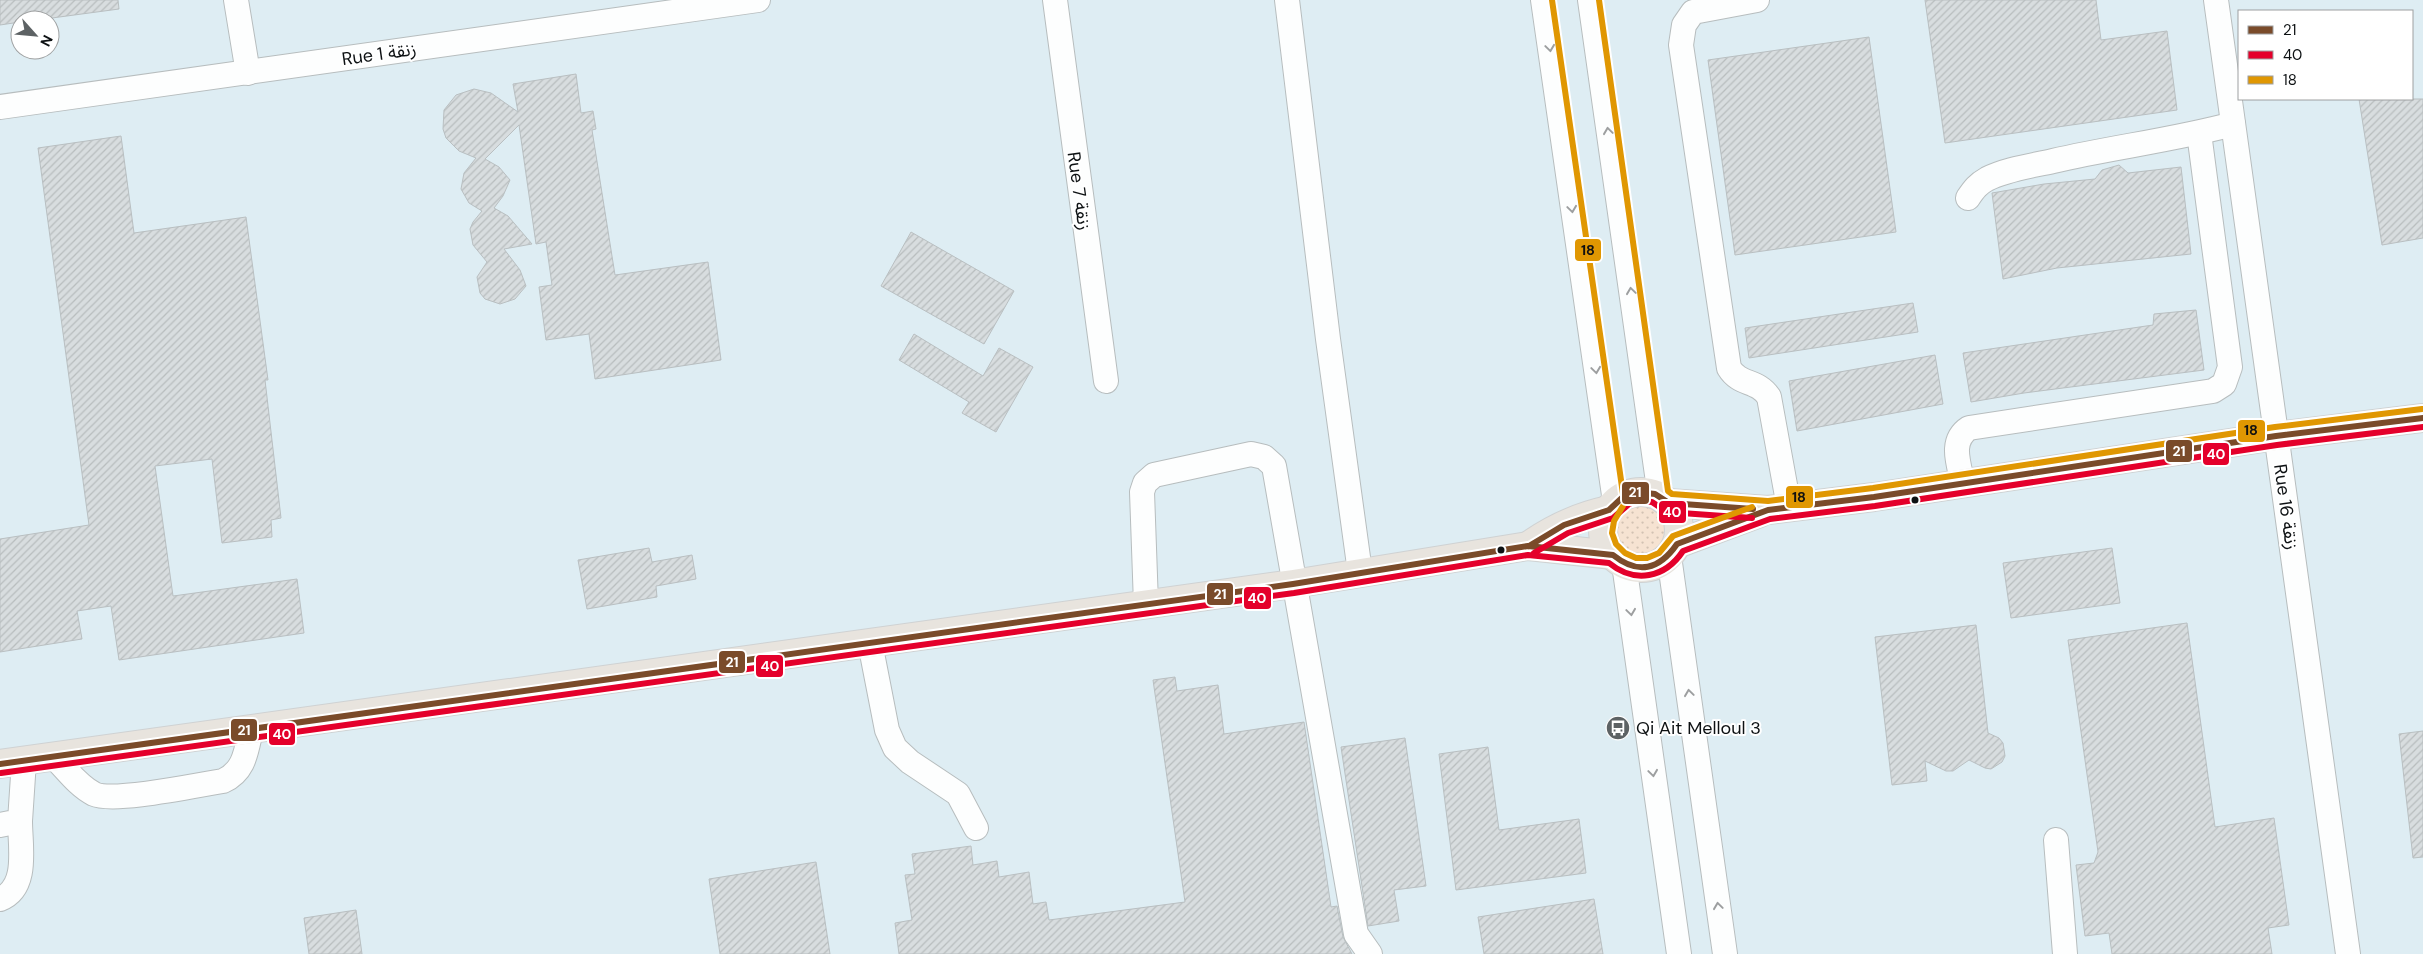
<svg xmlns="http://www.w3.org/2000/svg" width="2423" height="954" viewBox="0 0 2423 954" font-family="'DM Sans','Noto Sans Arabic',sans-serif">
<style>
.built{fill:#deedf3;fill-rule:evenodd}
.garden{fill:url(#garden-dots)}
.building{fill:url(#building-hatch);stroke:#b9bfc1}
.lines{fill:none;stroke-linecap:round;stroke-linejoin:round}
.minor-casing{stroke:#b7bdbe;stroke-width:26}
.major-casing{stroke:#cfd2d3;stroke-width:30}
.minor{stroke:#fdfefe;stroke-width:24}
.major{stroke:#e8e4de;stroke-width:28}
.bus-1-casing{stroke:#fff;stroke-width:10}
.bus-2-casing{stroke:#fff;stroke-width:10}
.bus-3-casing{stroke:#fff;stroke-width:10}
.bus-1{stroke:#7a4b2a;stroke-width:6}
.bus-2{stroke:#e4002b;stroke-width:6}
.bus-3{stroke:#e09702;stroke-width:6}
.oneway{stroke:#9d9fa0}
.bus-dot{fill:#0d1113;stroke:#fff;stroke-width:2}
.labels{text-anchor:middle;stroke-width:4;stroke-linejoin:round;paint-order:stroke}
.street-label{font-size:18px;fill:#0d1113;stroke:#fff}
.poi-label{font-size:18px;fill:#0d1113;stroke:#fff;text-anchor:start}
.line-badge{stroke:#fff;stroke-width:2}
.badge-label{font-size:14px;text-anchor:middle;font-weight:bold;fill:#fff}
.pale-badge-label{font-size:14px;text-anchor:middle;font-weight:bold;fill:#111}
</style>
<defs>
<pattern id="garden-dots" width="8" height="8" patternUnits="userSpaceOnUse" patternTransform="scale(1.25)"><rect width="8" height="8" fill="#f6e3d2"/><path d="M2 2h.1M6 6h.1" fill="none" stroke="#d2c2b3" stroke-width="1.8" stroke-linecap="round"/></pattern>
<pattern id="building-hatch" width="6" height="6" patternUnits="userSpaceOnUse" patternTransform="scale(1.25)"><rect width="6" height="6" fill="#d8dddf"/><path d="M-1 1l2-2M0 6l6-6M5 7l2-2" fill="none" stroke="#b8bdbe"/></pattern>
</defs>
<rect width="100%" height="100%" fill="#f1f8fb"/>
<path class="built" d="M0,0H2423V954H0ZM2239,11H2412V99H2239ZM20,20H50V50H20Z"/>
<circle class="garden" cx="1642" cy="528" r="27"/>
<g class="building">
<path d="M0,0H118L119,9L37,20H20V22L0,25Z"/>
<path d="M1925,0H2096L2101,40L2167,31L2177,110L1945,143Z"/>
<path d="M1869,37L1896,232L1735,255L1708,60Z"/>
<path d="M576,74L581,113L593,111L596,129L592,130L615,275L708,262L721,360L595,379L589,334L546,340L539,287L552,285L546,242L536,244L519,125L485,159L499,167L510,180L503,196L494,208L508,216L532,244L504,249L520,270L526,286L515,299L500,304L485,299L480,293L477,277L487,262L473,245L470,229L473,222L482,211L469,203L461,189L464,173L476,158L459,151L446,138L443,129L444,110L456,95L474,89L491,93L518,112L513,84Z"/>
<path d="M2359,99H2423V238L2382,245Z"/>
<path d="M121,136L134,233L246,217L268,380H265L281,518L271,520L272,537L222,543L212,459L155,466L173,596L297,579L304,633L119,660L111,606L77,611L82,639L0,652V539L89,525L38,148Z"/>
<path d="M2119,165L2128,173L2181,167L2191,254L2057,268L2003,279L1992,193L2044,184L2095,179L2102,170Z"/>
<path d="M911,232L1014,291L984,344L881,286Z"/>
<path d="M1913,303L1918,332L1749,358L1745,328Z"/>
<path d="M2196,310L2204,370L2024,393L1971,402L1963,353L2153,325L2154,314Z"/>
<path d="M914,334L983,376L999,348L1033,367L996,432L962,413L969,402L899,360Z"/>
<path d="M1935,355L1943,404L1797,431L1789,381Z"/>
<path d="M649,548L652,562L692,555L696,579L656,586L657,597L587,609L578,560Z"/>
<path d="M2112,548L2120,603L2011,618L2003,563Z"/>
<path d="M2187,623L2215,827L2274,818L2289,925L2268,928L2272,954H2112L2109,933L2085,936L2076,865L2094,863L2098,852L2068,640Z"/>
<path d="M1976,625L1988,733L1999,738L2003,743L2005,756L2002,762L1991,769L1985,768L1969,760L1953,771H1946L1925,761L1927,781L1892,785L1875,637Z"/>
<path d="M1175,677L1177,691L1218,685L1224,734L1304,722L1331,907L1337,906L1343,937L1352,954H899L895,923L912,920L905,875L915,874L912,854L971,846L973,865L997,861L999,877L1029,872L1033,904L1046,902L1049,920L1185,902L1153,680Z"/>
<path d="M2423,731V857L2413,858L2399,734Z"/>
<path d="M1405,738L1426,886L1394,890L1399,921L1368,926L1341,747Z"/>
<path d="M1488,747L1499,830L1579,819L1586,873L1456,890L1439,754Z"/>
<path d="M816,862L830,954H720L709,879Z"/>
<path d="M1594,899L1603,954H1484L1478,917Z"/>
<path d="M356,910L362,954H309L304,918Z"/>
</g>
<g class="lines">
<g class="minor-casing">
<g id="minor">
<path d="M236,0L248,73"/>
<path d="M1055,0L1106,381"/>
<path d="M1287,0L1328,339L1360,572"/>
<path d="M1543,0L1615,502"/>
<path d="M1590,0L1660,496"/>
<path d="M1757,0L1693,12L1684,25L1681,45L1729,368C1740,386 1757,379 1769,397L1789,507"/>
<path d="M2216,0L2348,954"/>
<path d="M0,107L758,0"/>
<path d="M1968,198C1974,189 1978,184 1987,179C2007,169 2031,166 2053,161C2113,147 2174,140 2233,124"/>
<path d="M1963,484C1959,464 1949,441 1969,428L2213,391L2224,384L2230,367L2199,133"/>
<path d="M1669,556L1725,954"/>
<path d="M1624,564L1679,954"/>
<path d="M1146,604L1142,492L1145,483L1154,475L1251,454L1264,457L1274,466L1356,934L1370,954"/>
<path d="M870,643L887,730L895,748L910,762L958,794L976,828"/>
<path d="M54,757C66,769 78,786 94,794C114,803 197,785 223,781C245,771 246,751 251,730"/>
<path d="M0,825L20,821L24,761"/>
<path d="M2056,840L2065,954"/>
<path d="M0,899C29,888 20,846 20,821"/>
</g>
</g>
<g class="major-casing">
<g id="major">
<circle cx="1641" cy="530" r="38"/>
<path d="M1669,503L1768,510L1874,497L2276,436L2423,418"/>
<path d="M1677,544L1760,513"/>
<path d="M1528,546C1552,529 1580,516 1609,510"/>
<path d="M0,764L1293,584L1528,546L1613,555"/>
</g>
</g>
<use href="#minor" class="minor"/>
<use href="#major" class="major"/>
<g class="bus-1-casing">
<g id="bus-1">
<path d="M1529,546L1564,525L1609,510L1624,496L1637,492L1655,494L1669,503L1753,509"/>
<path d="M0,764L1293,584L1528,546L1613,555C1638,575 1659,570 1677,544L1768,510L1874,497L2276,436L2423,418"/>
</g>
</g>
<g class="bus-2-casing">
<g id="bus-2">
<path d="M1534,553L1568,533L1613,518L1629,504L1638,501L1652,502L1667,512L1752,518"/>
<path d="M1,773L1294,593L1528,555L1609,563C1635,584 1665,578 1683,551L1770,519L1875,506L2277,445L2423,427"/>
</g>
</g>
<g class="bus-3-casing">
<g id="bus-3">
<path d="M1552,0L1624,501"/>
<path d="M1599,0L1668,491L1672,494L1768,501L1873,488L2275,427L2422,409"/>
<path d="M1623,506L1614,521L1612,533L1616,544L1625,553L1636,558H1647L1659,553L1673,536L1752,507"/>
</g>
</g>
<use href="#bus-1" class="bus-1"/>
<use href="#bus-2" class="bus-2"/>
<use href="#bus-3" class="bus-3"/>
</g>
<defs><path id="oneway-chevron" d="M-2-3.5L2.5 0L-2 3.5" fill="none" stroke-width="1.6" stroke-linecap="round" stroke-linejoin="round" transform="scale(1.25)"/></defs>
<g class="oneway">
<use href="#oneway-chevron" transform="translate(1550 48) rotate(82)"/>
<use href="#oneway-chevron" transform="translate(1608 131) rotate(-98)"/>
<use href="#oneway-chevron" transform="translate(1572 209) rotate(82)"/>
<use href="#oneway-chevron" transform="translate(1631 291) rotate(-98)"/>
<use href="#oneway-chevron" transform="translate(1596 370) rotate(82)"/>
<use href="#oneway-chevron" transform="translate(1631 612) rotate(82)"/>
<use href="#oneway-chevron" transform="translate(1689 693) rotate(-98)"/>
<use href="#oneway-chevron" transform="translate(1653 773) rotate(82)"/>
<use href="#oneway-chevron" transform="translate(1718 906) rotate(-98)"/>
</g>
<defs>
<g id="bus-disc" transform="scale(1.25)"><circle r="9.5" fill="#5d6264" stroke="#fff"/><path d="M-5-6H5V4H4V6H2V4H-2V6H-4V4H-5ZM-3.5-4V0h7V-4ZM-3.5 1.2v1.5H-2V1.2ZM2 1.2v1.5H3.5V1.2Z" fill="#fff"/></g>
</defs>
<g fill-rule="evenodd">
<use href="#bus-disc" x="1618" y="728"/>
</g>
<g class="bus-dot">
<circle cx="1915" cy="500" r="4.5"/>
<circle cx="1501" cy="550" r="4.5"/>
</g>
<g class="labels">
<g class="street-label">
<text transform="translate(379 54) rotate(-8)" y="6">Rue 1 زنقة</text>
<text transform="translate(1079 191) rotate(82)" y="6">Rue 7 زنقة</text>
<text transform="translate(2286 507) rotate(82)" y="6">Rue 16 زنقة</text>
</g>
<g class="poi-label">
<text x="1636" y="734">Qi Ait Melloul 3</text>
</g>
</g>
<g class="line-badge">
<rect x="1574" y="238" width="28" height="24" rx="5" fill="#e09702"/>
<rect x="2237" y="419" width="29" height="24" rx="5" fill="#e09702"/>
<rect x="2165" y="439" width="28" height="24" rx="5" fill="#7a4b2a"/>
<rect x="2202" y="442" width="28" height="24" rx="5" fill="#e4002b"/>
<rect x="1621" y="481" width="29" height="24" rx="5" fill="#7a4b2a"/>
<rect x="1785" y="485" width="29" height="24" rx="5" fill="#e09702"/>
<rect x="1658" y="500" width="29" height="24" rx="5" fill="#e4002b"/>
<rect x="1206" y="582" width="28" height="24" rx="5" fill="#7a4b2a"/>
<rect x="1243" y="586" width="29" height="24" rx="5" fill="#e4002b"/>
<rect x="718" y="650" width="28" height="24" rx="5" fill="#7a4b2a"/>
<rect x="755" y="654" width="29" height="24" rx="5" fill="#e4002b"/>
<rect x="230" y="718" width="28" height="24" rx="5" fill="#7a4b2a"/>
<rect x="268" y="722" width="28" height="24" rx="5" fill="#e4002b"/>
</g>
<g class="badge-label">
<text x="2179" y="456">21</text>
<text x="2216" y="459">40</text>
<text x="1635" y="497">21</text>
<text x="1672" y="517">40</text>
<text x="1220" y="599">21</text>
<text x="1257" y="603">40</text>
<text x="732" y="667">21</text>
<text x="770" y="671">40</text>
<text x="244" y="735">21</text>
<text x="282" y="739">40</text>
</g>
<g class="pale-badge-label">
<text x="1588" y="255">18</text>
<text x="2251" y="435">18</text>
<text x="1799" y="502">18</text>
</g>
<rect x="2238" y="10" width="175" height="90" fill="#ffffff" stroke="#9ea0a1"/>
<rect x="2248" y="26" width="25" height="8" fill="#7a4b2a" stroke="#9ea0a1"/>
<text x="2283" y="35" font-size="15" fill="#0d1113">21</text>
<rect x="2248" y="51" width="25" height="8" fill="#e4002b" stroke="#9ea0a1"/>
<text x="2283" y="60" font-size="15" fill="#0d1113">40</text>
<rect x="2248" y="76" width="25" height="8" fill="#e09702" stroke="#9ea0a1"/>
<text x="2283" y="85" font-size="15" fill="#0d1113">18</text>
<g transform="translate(35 35) rotate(117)"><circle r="24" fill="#ffffff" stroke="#9ea0a1"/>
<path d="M0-4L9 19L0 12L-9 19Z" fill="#5d6264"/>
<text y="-8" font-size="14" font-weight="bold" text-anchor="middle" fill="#0d1113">N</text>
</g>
</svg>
